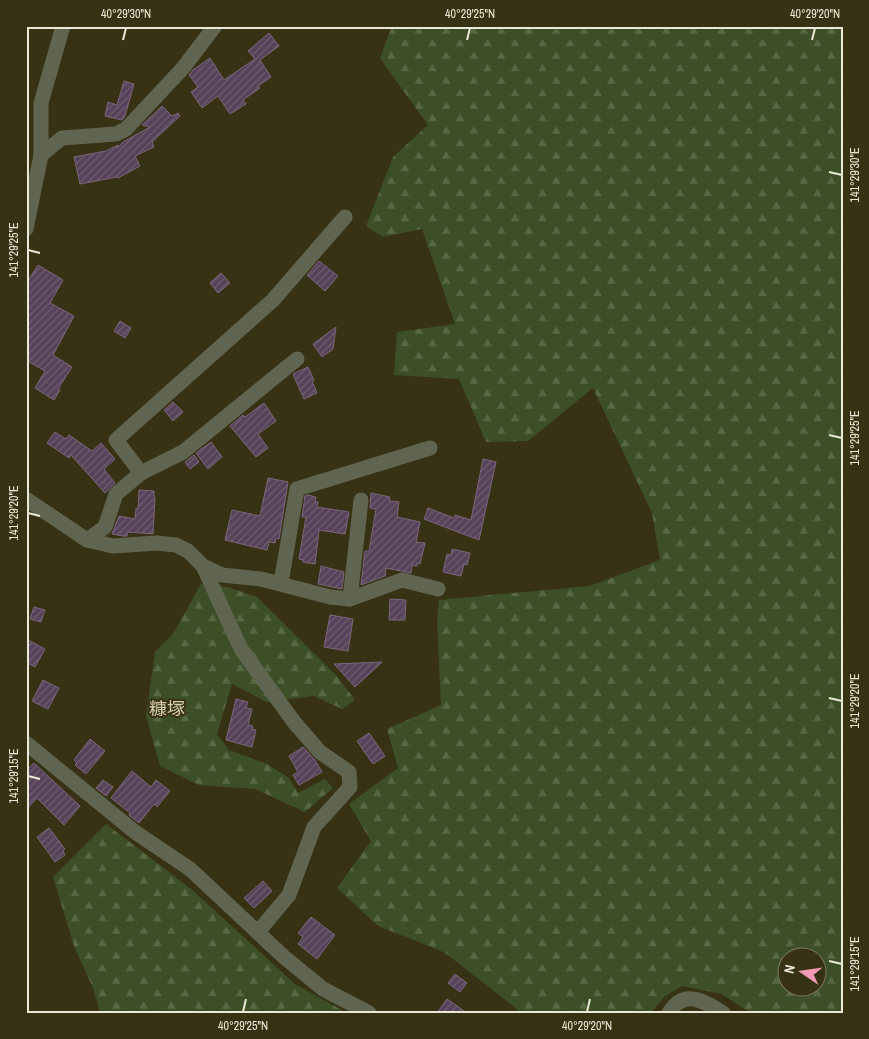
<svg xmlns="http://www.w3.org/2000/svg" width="869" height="1039" viewBox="0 0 869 1039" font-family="'Archivo Narrow','Noto Sans JP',sans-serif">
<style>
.forest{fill:url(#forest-firs);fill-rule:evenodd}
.building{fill:url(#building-hatch);stroke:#7c667f}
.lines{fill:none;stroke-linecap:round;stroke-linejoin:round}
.minor{stroke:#606551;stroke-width:15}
.ticks{fill:none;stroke:#ebe8d7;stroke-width:2}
.labels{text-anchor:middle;stroke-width:4;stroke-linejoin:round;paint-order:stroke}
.quarter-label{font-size:18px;fill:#d4cdab;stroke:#383214}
.neatline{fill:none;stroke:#ebe8d7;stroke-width:2}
.ticks-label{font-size:12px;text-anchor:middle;fill:#ebe8d7}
</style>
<defs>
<pattern id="forest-firs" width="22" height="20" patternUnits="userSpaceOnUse" patternTransform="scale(1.25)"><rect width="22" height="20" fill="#3c4f26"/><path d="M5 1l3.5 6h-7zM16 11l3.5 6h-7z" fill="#586845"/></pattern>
<pattern id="building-hatch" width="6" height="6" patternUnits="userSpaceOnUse" patternTransform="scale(1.25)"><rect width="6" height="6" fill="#564259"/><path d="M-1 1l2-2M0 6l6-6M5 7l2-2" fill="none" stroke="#6e5d70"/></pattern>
</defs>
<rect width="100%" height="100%" fill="#383214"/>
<g class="forest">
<path d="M392,26H843V1013H751L722,994L682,986L664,997L651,1013H522L444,952L378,926L337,888L371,841L349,804L398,768L387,729L441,705L437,619L439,600L589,586L660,560L652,513L593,388L528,441L486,442L459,379L394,375L397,332L455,324L422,229L383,237L366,226L393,157L428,125L380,58ZM786,956H816V986H786Z"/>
<path d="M201,584L228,587L257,597L337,676L355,700L342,709L314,696L267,702L232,684L217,734L229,750L267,764L289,778L298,793L325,779L333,788L305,812L255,789L199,785L160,766L146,716L155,652L173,634Z"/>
<path d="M106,824L190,888L295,984L347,1013H100L93,988L74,946L53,877Z"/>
</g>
<g class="building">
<path d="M269,33L279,46L260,60L271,77L258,86L260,88L243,100L246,104L230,114L218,96L202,108L191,92L198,87L189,75L193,70L210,58L224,80L255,59L248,51Z"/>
<path d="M124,81L134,84L125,116L122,120L105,116L108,102L117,105Z"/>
<path d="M162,106L172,116L178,113L180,116L152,142L154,147L135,156L140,166L118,178L117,177L80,184L74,157L106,151L118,145L117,148L123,142L150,127L142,125Z"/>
<path d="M319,261L338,276L325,291L307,275Z"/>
<path d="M38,265L63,280L50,303L74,316L53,355L72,367L58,389L60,390L54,400L35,388L45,371L26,360V284Z"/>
<path d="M221,273L230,283L218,293L210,283Z"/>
<path d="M120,321L131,328L125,338L114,331Z"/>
<path d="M336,327L333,349L322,357L313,344Z"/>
<path d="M308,367L314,380L312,381L317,393L304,399L293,374Z"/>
<path d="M173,402L183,412L173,421L164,410Z"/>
<path d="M264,403L276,421L258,434L268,448L256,457L230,426L243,415L245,417Z"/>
<path d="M55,432L66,439L69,435L92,451L101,443L115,459L104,469L115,483L105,493L71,455L69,458L47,443Z"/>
<path d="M211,442L222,457L208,469L196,453Z"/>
<path d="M194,455L199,462L190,469L185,462Z"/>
<path d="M483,459L496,462L479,540L424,519L428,508L454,518L455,515L471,520Z"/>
<path d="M268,478L288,482L279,539L276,538L275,543L269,542L267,550L225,540L232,510L260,516Z"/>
<path d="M139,490L154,491V496L155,497L153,534L128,532L127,536H123L112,534L119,516L135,519L136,508L138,510Z"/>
<path d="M371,493L390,497L389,501L399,502L397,517L420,522L416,542L425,543L420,564L417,563V566L412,565L411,573L386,568L385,576L361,585L365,551H369L376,509L370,508Z"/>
<path d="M308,495L316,497L315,502H318L317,507L349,512L345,534L319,530L315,564L303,562V560L299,559L306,517H302L305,496Z"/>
<path d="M452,549L470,553L467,565L464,564L461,576L443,572L447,554L451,555Z"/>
<path d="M321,566L344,572L342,589L318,584Z"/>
<path d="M390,599L406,600L405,620H389Z"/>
<path d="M34,607L45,610L41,622L30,619Z"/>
<path d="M330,615L353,619L348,651L324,647Z"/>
<path d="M26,639L45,649L35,667L26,662Z"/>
<path d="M382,662L355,687L334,664Z"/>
<path d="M43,680L59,688L48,709L32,701Z"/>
<path d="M236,699L248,702L246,708L252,709L248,725L253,726L252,729L256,730L252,747L226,740Z"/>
<path d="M369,733L385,756L373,764L357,741Z"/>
<path d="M90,739L105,751L86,774L75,765L77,763L74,760Z"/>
<path d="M303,747L315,760L322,772L299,785L293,775L298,772L289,756Z"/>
<path d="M34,763L80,806L64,825L37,798L26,810V771Z"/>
<path d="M132,771L151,787L156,780L170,791L157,807L154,804L139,823L129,815L130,813L111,798Z"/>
<path d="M103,780L113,787L106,796L96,788Z"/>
<path d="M49,828L65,849L63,851L65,855L55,862L37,837Z"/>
<path d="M263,881L272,891L254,908L244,898Z"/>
<path d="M311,917L335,935L317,959L298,944L303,937L298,933Z"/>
<path d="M455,974L467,983L460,992L448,983Z"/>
<path d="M447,999L467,1013H437Z"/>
</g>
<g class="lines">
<g class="minor">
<path d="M41,155L62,138L116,134L126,129L183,68L215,26"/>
<path d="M26,229L41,155V103L63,26"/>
<path d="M141,473L116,440L273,300L345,217"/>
<path d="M26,499L87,540L113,546L157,543L176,545L188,551L203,566L222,575L261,579L330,597L350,599L402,580L438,589"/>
<path d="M87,540L105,527L116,494L141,473L183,452L297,359"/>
<path d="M203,566L241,649L294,722L320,752L349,772L350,787L314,827L289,895L258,932"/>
<path d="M281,583L297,489L430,448"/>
<path d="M350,599L361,500"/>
<path d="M26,743L135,832L190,869L284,957L323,989L369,1013"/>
<path d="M669,1013C684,988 704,1001 723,1013"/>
</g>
</g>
<path class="ticks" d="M123,40L126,28M467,40L470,28M812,40L815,28M829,172L842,175M28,250L40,253M829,435L842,438M28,513L40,516M829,698L842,701M28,776L40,779M829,961L842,964M243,1012L246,999M587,1012L590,999"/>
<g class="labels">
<g class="quarter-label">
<text x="167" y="715">糠塚</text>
</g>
</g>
<rect width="869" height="1039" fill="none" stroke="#383214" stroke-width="55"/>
<g transform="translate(802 972) rotate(283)"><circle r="24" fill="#383214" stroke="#807b62"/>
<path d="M0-4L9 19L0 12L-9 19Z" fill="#f19ab3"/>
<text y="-8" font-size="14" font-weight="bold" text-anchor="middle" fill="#ebe8d7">N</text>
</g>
<rect x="28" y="28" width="814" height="984" class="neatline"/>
<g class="ticks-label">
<text x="126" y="18">40°29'30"N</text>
<text x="470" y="18">40°29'25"N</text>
<text x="815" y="18">40°29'20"N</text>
<text transform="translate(855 175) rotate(-90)" y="4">141°29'30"E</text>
<text transform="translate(14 250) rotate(-90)" y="4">141°29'25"E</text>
<text transform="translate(855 438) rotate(-90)" y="4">141°29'25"E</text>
<text transform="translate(14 513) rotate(-90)" y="4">141°29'20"E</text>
<text transform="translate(855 701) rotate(-90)" y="4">141°29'20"E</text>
<text transform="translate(14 776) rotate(-90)" y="4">141°29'15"E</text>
<text transform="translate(855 964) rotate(-90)" y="4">141°29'15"E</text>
<text x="243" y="1030">40°29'25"N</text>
<text x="587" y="1030">40°29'20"N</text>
</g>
</svg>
